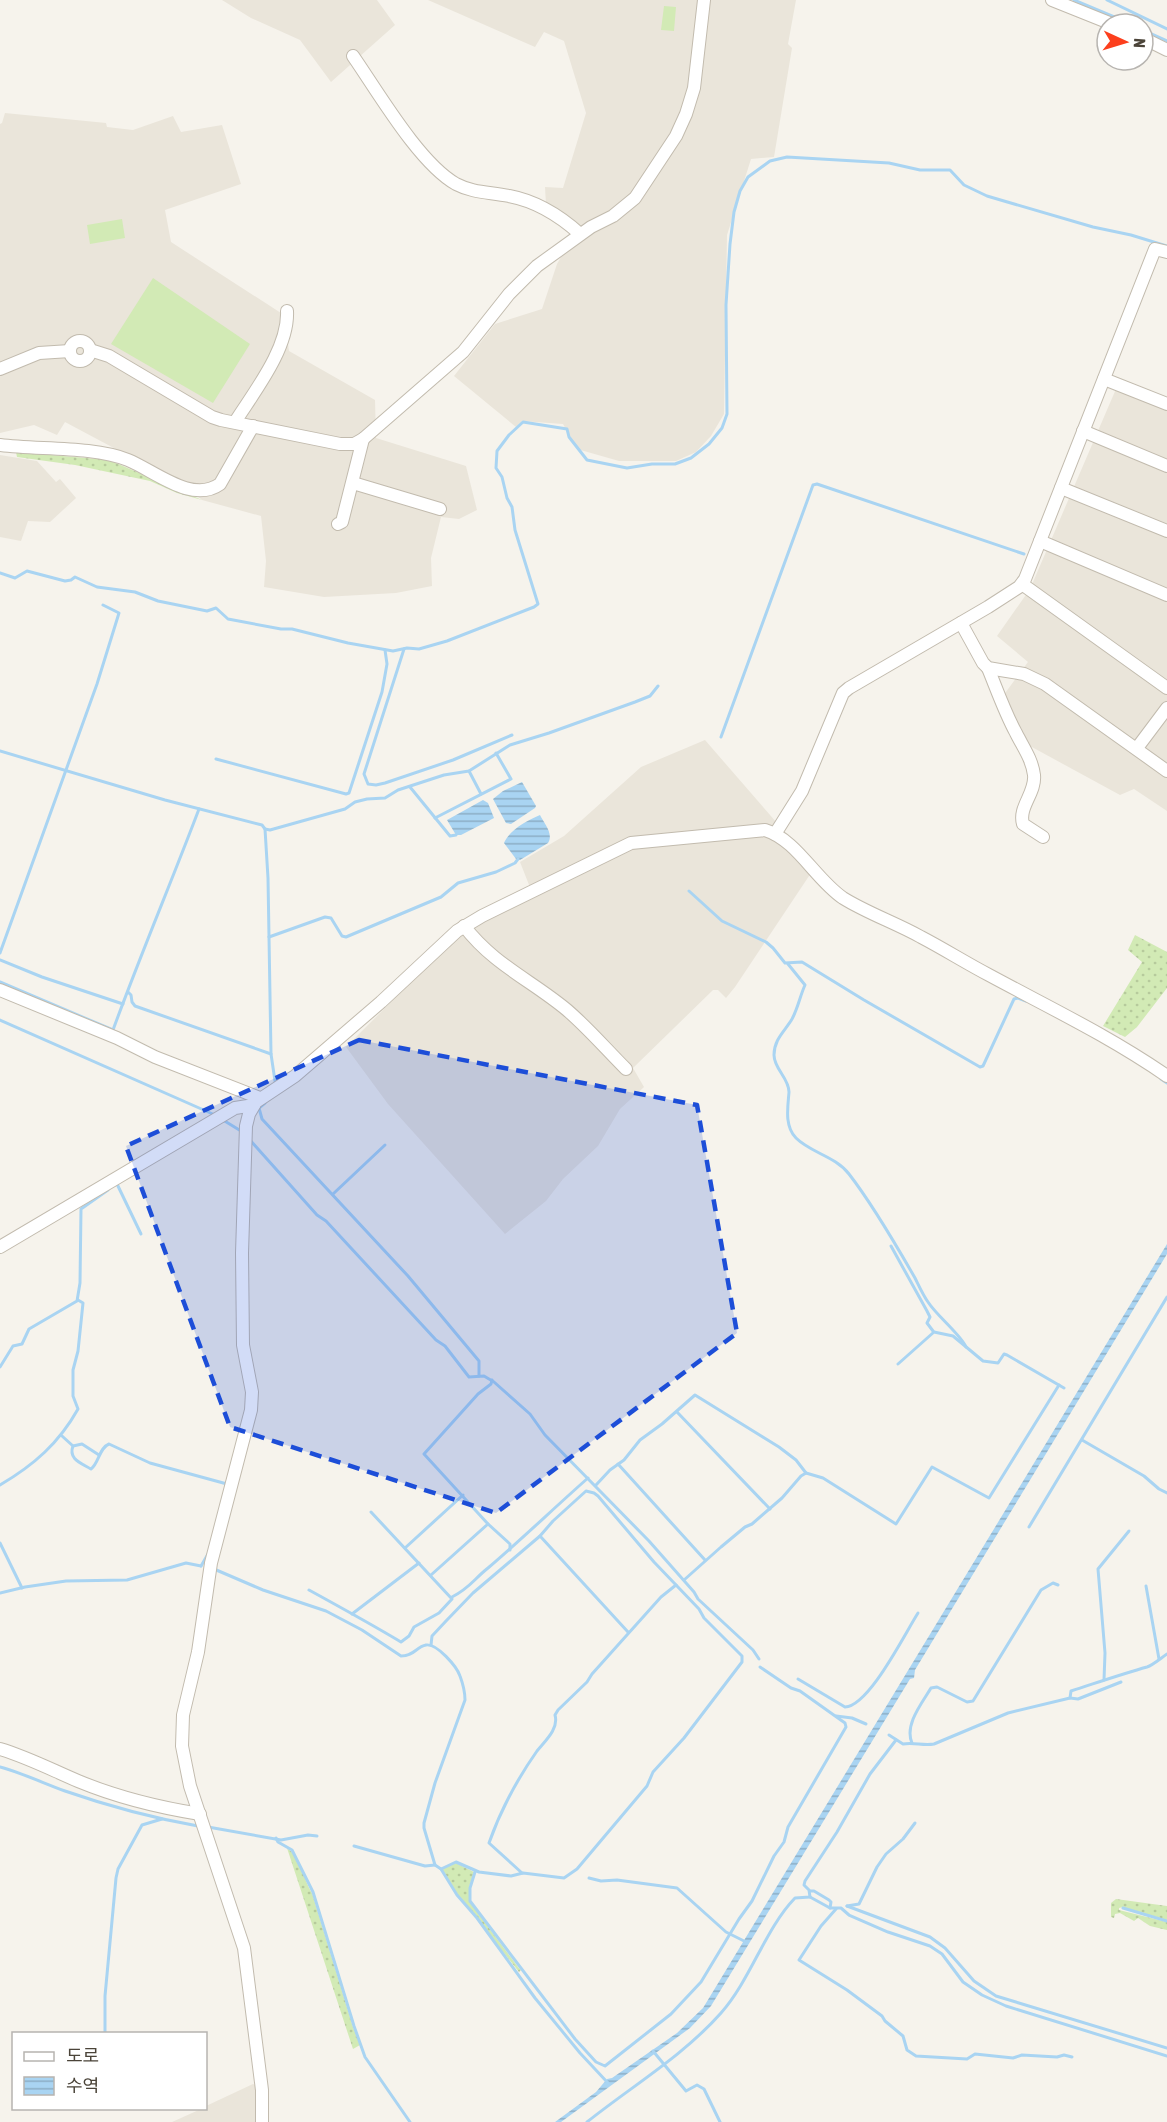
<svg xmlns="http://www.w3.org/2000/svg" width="1167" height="2122" viewBox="0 0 1167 2122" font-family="'Asap Condensed','Noto Sans KR',sans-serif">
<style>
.residential{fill:#eae5da}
.grass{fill:url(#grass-dots)}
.garden{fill:#d2eab5}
.water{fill:url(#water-rules)}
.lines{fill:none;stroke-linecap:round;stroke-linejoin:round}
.stream{stroke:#a9d4f2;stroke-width:3}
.minor-casing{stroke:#c2bbae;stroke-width:14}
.minor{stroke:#fff;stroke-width:12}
.marked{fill:#1d4ed8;fill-opacity:0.2;stroke:#1d4ed8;stroke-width:4.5;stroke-dasharray:12 8;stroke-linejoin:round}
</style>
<defs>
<pattern id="grass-dots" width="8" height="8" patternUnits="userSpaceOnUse" patternTransform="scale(1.5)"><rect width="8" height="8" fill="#d2eab5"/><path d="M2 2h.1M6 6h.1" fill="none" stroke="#b6ca9c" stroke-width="1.8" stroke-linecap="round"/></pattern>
<pattern id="water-rules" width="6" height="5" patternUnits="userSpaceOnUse" patternTransform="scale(1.5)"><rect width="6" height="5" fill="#a9d4f2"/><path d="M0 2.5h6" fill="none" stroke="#8caec5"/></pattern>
</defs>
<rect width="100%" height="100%" fill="#f6f3ec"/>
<g class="residential">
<path d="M222,0H377L395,25L331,82L300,40L251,18Z"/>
<path d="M428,0H796L788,44L792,48L774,157L751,159L727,235L724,414L711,436L696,452L676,461H619L577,449L563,424L522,421L516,427L454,376L495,324L542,309L557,264L578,228L546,205L545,187L563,188L586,113L564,41L544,32L535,47Z"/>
<path d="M5,113L106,123L107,127L133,130L173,116L181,132L222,125L241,184L165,210L171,242L284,315L289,351L375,400L376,438L466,466L477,510L459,519L441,517L431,558L432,586L396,593L324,597L264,587L266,561L261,516L202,500L187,487L65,422L57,435L34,425L0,433V124L2,123Z"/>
<path d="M1116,389L1167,409V811L1134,789L1120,795L1030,746L1000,700L1028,662L997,636L1030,589Z"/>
<path d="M0,455L37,461L56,482L60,479L76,498L50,522L28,521L21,541L0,537Z"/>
<path d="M705,740L815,867L735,987L726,998L718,990H713L633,1068L644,1087L620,1109L598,1146L563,1179L546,1201L505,1234L388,1104L346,1047L458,935L533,895L520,862L564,836L641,767Z"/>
<path d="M253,2084L257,2086V2122H172L201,2109L206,2108V2106Z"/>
</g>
<g class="grass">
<path d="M16,452L109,460L202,500L177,493L150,481L75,465L17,457Z"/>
<path d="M1135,935L1167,952V988L1137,1027L1125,1037L1103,1026L1142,962L1128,950Z"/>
<path d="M287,1848C301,1858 303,1879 312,1893L353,2027L360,2045L353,2049Z"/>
<path d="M456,1863L474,1872L469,1887V1901L518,1967L521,1970L519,1972L458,1895L442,1869Z"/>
<path d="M1116,1899L1167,1906V1920L1123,1907L1119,1908V1910L1167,1922V1930L1150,1926L1138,1918L1134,1921L1120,1913L1115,1914L1114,1918L1111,1917V1903Z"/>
</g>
<g class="garden">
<path d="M664,6L676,7L674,31L661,30Z"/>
<path d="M122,219L125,238L90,244L87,225Z"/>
<path d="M153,278L250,344L213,403L111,344Z"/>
</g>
<g class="water">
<path d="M522,782L536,806L535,808L511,824L506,823L493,799L503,791Z"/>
<path d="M483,800L488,803L494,818L461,835H456L447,820Z"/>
<path d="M540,815C544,823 554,834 548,843L520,860L516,859L504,843C509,830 528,820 540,815Z"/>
<path d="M1167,1244V1254L915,1670L914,1678L910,1679L711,2006L690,2028L561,2122H555L596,2092L607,2079L612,2078L677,2033L703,2008Z"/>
</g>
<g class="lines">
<g class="stream">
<path d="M1074,0L1131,24"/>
<path d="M1107,0L1167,29"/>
<path d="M1143,30L1167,41"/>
<path d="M0,573L15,578L27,571L65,581L71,580L75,577L97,587L135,592L158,601L207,611L216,608L228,619L281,629H292L348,643L393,651L407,648L419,649L447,641L534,607L538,604L515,530L512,507L507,498L502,477L496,468L497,451L509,435L523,422L567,429L569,437L587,460L627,468L652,464H675L691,458L709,444L722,428L727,414L726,305L730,244L734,212L740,191L748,177L770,161L787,157L889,163L920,170H950L964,185L987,196L1093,227L1131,235L1167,246"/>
<path d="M404,649L364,774L368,784L376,785L385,783L453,760L512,735"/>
<path d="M721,737L813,485L817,484L1024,554"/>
<path d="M0,751L165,800L262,825L265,829L270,830L345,809L355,802L367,799L385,798L398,790L444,775L469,771L510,745L549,733L635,702L650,696L658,686"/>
<path d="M216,759L346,794L349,793L382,692L387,664L385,650"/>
<path d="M469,771L481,794"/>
<path d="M410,787L450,836L456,835"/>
<path d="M435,818L511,779L496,753"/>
<path d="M265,829L268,878L271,1054L275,1081"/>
<path d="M689,891L722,921L766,942L773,948L785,963L802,962L864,1000L980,1067L983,1066L1014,999L1018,998L1026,1001"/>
<path d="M269,937L325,917L331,918L342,936L346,937L441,897L458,883L496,872L515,863L518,859"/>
<path d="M0,953L97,684L119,613L103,605"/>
<path d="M0,960L42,977L123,1004"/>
<path d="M788,964L805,985C800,996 798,1008 792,1019C785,1031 774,1039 774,1055C774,1069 789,1078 789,1092C788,1106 784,1126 796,1138C811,1153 835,1156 849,1174C873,1205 895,1243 915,1278C919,1286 923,1295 928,1302C937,1316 961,1335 966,1347"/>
<path d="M0,982L113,1030C140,956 171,883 199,809"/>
<path d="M128,992L131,995L132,1002L135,1006L271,1054"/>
<path d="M0,1020L215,1115"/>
<path d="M1161,1079L1167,1083"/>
<path d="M265,1103L259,1108L262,1119L408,1276L479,1361V1376"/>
<path d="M223,1120L241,1131"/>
<path d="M250,1140L317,1215L326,1221L436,1340L445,1346L469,1377L484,1376L494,1382L530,1414L545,1435L649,1541L694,1592L698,1599L753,1650L759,1659"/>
<path d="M117,1184L141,1234"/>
<path d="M333,1194L385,1145"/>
<path d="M891,1246L927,1311L930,1317L927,1323L933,1331"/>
<path d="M898,1364L934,1332L953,1336L983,1361L998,1363L1004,1354L1007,1355L1064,1388"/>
<path d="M0,1367L13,1346L22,1344L29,1329L77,1301L80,1283L81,1209L108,1190"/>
<path d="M492,1380L491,1384L478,1394L424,1454L488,1524L510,1544V1550"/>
<path d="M677,1412L770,1509"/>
<path d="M62,1436L73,1446C68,1459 81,1463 91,1469C99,1463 99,1448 109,1444L150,1463L227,1484"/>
<path d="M1082,1440L1144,1476L1159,1489L1167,1493"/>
<path d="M73,1446L82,1444L99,1455"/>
<path d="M618,1464L705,1560"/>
<path d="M0,1485C34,1465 59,1443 78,1409L73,1396V1370L78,1351L83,1303L78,1300"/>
<path d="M596,1485L610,1470L624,1460L640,1440L662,1424L695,1395L779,1447L796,1460L806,1473"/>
<path d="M1029,1527L1167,1297"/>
<path d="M0,1543L22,1588"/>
<path d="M405,1548L463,1495"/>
<path d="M201,1566L208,1554"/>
<path d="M214,1569L263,1590L326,1611L362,1630L401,1656C414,1656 416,1647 426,1645C437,1643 457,1667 460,1676C463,1684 465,1692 465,1700L435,1783L424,1823V1828L435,1865L441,1869L457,1895L477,1918L535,1998L580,2053L608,2083"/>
<path d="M431,1575L488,1524"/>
<path d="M684,1580L721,1547L745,1527L752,1524L782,1498L801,1476L806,1473L823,1478L896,1524L932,1467L989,1498L1059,1385"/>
<path d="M1146,1586L1159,1659"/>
<path d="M309,1590C340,1607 371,1624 401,1642L409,1636L414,1627L439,1613L452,1599L371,1512"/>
<path d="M0,1593L25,1587L66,1581L127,1580L186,1563L201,1566"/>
<path d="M452,1597C470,1588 474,1579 488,1568C522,1539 554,1508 588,1478"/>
<path d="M352,1614L419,1563"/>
<path d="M431,1645L432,1636L446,1621L473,1593L540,1536"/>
<path d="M798,1679L845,1707C869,1706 904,1635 918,1613"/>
<path d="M1104,1680L1105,1653L1098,1569L1129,1531"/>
<path d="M1070,1698L1078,1699L1121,1682"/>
<path d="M836,1716L852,1718L866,1724"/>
<path d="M889,1735L903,1744C914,1742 923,1746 934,1744L1008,1713L1070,1698L1071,1691C1096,1683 1122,1674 1147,1667C1153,1665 1161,1658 1167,1654"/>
<path d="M912,1743C904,1725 922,1703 931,1688L937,1687L967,1702L973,1701L1041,1590L1053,1583L1058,1585"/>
<path d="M0,1767C22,1773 43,1783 65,1791C108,1806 153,1818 198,1826"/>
<path d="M208,1827L281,1840L308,1835L317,1836"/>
<path d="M276,1838L278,1842L292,1850L313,1892L354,2026L365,2057L410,2122"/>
<path d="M354,1846L425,1866L435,1865"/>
<path d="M441,1869L456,1862L479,1872L511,1876L523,1873L564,1878L577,1869L647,1786L653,1772L684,1738L742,1662V1656L704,1618L699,1609L654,1562L598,1496L594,1493L586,1491L553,1521L540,1536L628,1632"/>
<path d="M475,1872L470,1888V1901L575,2039L596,2062L605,2066L671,2014L701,1982L739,1919L752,1901L774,1856L784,1842L788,1827L846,1727L845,1723L800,1691L791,1688L760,1667"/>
<path d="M522,1873L489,1843C500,1812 518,1778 537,1751C545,1741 559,1729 555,1715L558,1710L587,1682L592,1674L661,1597L676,1585"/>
<path d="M589,1878L601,1881L617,1880L677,1888L726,1932L746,1942"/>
<path d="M810,1891H814L829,1900L831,1902L830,1908"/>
<path d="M810,1897L830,1908H841L849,1915L888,1932L930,1946L942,1954L963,1982L982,1995L1006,2006L1167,2056"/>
<path d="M847,1906L930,1937L945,1948L974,1981L996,1996L1167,2048"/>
<path d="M847,1906L859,1904L877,1867L886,1854L903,1839L915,1823"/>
<path d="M1123,1908L1167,1921"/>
<path d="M836,1909L821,1926L799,1960L847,1990L882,2016L885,2021L903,2036L907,2050L916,2056L967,2059L975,2054L1013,2058L1022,2055L1057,2057L1064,2055L1072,2057"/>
<path d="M105,2034V1996L116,1878L118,1869L142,1825L162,1819"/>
<path d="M653,2051L686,2091L697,2085L704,2089L720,2122"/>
<path d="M587,2122C632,2086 683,2056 721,2013C751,1979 765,1929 795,1898L810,1897L809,1890L804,1885L805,1881L837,1832L870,1774L896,1740"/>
</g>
<g class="minor-casing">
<g id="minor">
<path d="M1052,0L1112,24"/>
<path d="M1143,38L1167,50"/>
<path d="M353,56C378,92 419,163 456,184C473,193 490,192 509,196C536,201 560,216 580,234"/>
<circle cx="80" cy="351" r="10"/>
<path d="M90,350L109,356L212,417L221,420L340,444H354L363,439L463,352L509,294L537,266L591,227L613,216L635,198L676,136L686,114L694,88L704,0"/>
<path d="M0,369L39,353L70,351"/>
<path d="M1104,379L1167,404"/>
<path d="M235,422C254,392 289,348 287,311"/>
<path d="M1083,431L1167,466"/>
<path d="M0,445C38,450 93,446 128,460C155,471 192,504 220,484L253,426"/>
<path d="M353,483L440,509"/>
<path d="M1061,488L1167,531"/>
<path d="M338,524L342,522L363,439"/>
<path d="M1040,541L1167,595"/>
<path d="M1022,584L1167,688"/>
<path d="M961,623L983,663L988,668L1024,674L1045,684L1167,771"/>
<path d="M988,668C997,690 1005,713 1016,733C1023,747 1032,759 1034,775C1036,793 1018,807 1023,824L1043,837"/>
<path d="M1137,748L1167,708"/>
<path d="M775,834L802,791L843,693L849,688L988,607L1019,587L1025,579L1155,249L1167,252"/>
<path d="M464,926C494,965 531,980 567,1010C588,1028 606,1049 626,1069"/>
<path d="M0,990L117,1038L155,1057L260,1098"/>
<path d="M0,1247L235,1108L254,1105"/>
<path d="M0,1749C27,1757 52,1770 78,1781C119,1798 156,1807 200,1814"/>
<path d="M262,2122V2090L244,1948L190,1786L182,1746L183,1715L198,1652L211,1563L251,1410L252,1392L243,1345L242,1253L246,1126L249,1114L256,1102L295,1076L381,1002L457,931L482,916L631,843L765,830C797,840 815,879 843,898C867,913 896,923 921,937C944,949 966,963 989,975C1050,1008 1109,1036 1167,1076"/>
</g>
</g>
<use href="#minor" class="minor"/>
</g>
<path class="marked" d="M359,1040L697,1105L737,1333L496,1513L230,1427L126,1146Z"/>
<rect x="12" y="2032" width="195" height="78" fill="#ffffff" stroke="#b7b4b0" stroke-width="1.5"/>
<rect x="24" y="2052" width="30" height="9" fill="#ffffff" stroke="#b7b4b0" stroke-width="1.5"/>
<text x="66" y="2062" font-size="18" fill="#4b4439">도로</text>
<rect x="24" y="2077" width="30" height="18" fill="url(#water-rules)" stroke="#b7b4b0" stroke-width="1.5"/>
<text x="66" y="2092" font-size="18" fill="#4b4439">수역</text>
<g transform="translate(1125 42) rotate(94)"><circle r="28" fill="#ffffff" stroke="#b7b4b0" stroke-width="1.5"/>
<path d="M0-4.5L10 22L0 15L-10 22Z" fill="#fc3f1d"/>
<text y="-9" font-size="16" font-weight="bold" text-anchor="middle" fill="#4b4439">N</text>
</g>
</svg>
